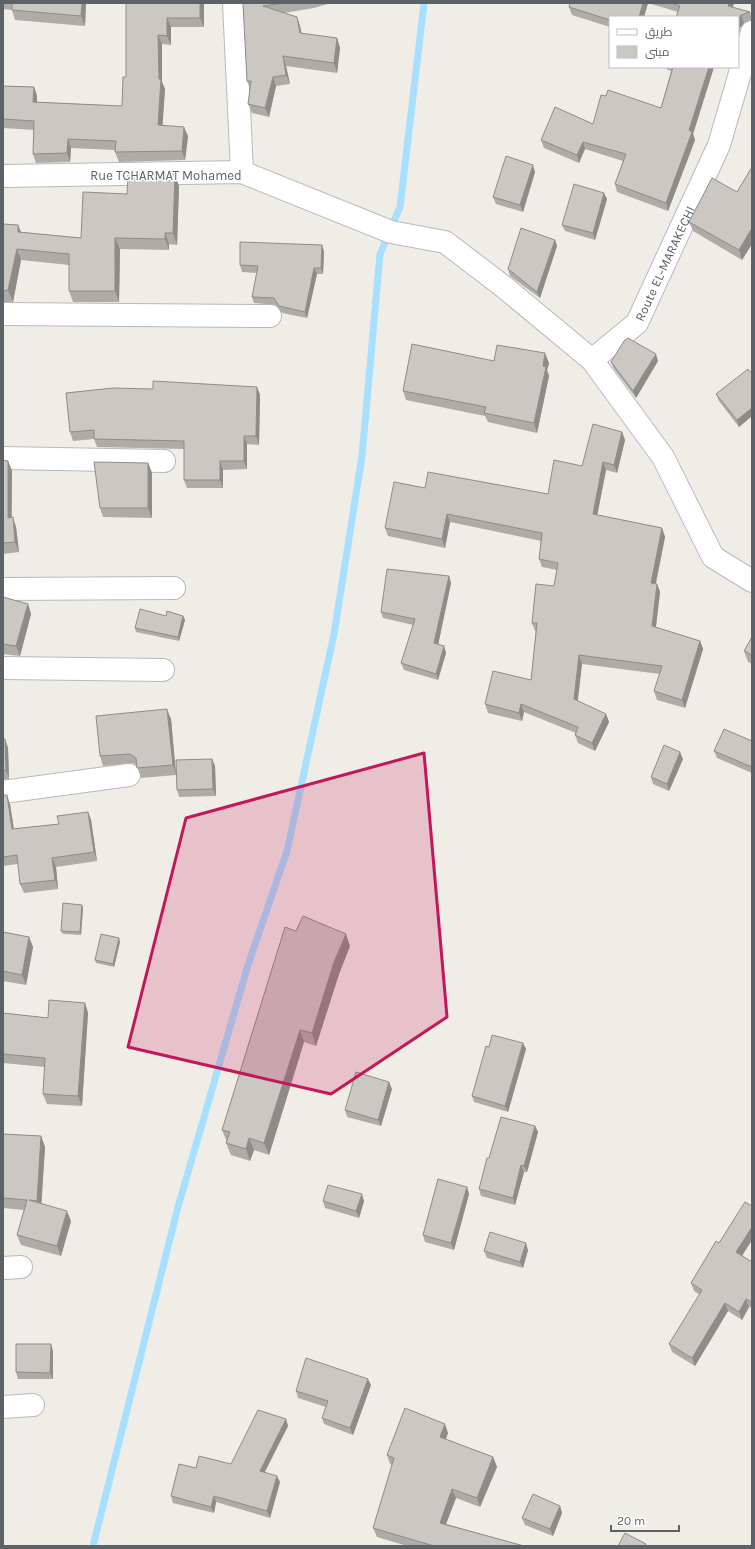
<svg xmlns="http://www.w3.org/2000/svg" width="755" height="1549" viewBox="0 0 755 1549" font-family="Karla,Cairo,sans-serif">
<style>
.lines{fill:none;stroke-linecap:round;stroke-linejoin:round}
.stream{stroke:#a7dfff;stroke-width:7}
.minor-casing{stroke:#b6b9bd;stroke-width:24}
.minor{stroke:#fff;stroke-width:22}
.wall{fill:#afaca8}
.shaded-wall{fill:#8e8c88}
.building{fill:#cbc8c3;stroke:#8e8c88}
.marked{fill:#c2185b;fill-opacity:0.2;stroke:#c2185b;stroke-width:3;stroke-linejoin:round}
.labels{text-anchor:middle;stroke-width:3;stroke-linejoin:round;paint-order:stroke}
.street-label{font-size:13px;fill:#5d6267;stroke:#fff}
</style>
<rect width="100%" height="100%" fill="#f0ede6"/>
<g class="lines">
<path class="stream" d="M93,1546L178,1207L248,965L287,851L334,634L362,456L380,254L400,207L424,3"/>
<g class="minor-casing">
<g id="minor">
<path d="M234,3L242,172"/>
<path id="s1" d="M3,176L242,172L391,232L445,242L504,287L592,360L637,323L719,145L752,32"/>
<path d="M3,314L270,316"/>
<path d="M592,360L663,457L713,557L752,581"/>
<path d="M3,458L164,461"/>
<path d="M3,589L174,588"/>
<path d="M3,668L163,670"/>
<path d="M3,792L129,775"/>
<path d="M3,1268L21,1267"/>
<path d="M3,1407L33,1405"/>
</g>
</g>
<use href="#minor" class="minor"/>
</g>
<g class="wall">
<path d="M3,3H86L85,26L15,20L12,10L3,9Z"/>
<path d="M126,3H204V27H171V45L162,44V82L165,89L162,125L188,136L185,160L119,162L115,152V150L71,148L70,162L36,163L33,154L34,130L3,128V86L34,87L37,96V102L122,106L126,77Z"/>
<path d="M243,3H331L314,8L284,13L297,17L300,26L302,34L337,38L340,48L337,73L286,66L290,84L276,86L269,117L252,113L248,104L250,89L247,81Z"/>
<path d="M570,3H734L733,7L750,12L752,17V20L744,23L740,28L678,12L648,3L644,17H610V27L572,15L569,7Z"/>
<path d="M663,67H714L693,134L695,140L668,211L617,192L615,184L623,161L585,149L579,163L544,148L541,140L593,124L661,108L671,71L664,68Z"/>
<path d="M752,167V244L742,260L693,231L689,222L737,192Z"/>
<path d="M535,172L523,212L496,204L493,197Z"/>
<path d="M179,186L177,245L169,244V250L120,249L119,302H73L69,291V265L21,260L13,302H3V224L18,225L21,232L81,238L127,194Z"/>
<path d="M604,193L607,199L595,240L565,231L562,225Z"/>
<path d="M555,240L557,246L540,298L510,276L508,269Z"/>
<path d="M322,245L324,252L323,274H317L307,318L282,313L276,305L254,303L252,297L257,273L242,272L240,265Z"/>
<path d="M494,361L549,363L547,370L549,376L537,433L488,422L485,416L406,400L403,391Z"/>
<path d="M658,361L636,398L614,369L611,362Z"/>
<path d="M752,374V416L739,427L719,401L716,394Z"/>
<path d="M257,387L260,395L259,445L247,444V469L223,470V488H187L184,480V449L97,447L94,439L73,441L70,432L153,389Z"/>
<path d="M622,432L625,440L617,473L606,470L597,515L662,528L665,537L656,584H657L660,592L656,627L700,641L703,649L685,708L657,700L654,691L660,674L582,664L577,701L606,714L609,722L595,751L578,743L575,735L576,733L524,712L522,721L488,713L485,704L531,680L536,631H535L532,623L554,586L557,570L542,567L539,559L541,541L450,522L445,548L388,536L385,528L425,488L548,494Z"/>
<path d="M3,460L8,461L12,471V517L16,527L19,552L3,554Z"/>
<path d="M148,463L152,473V518L103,517L100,508Z"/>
<path d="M449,576L451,583L438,645L444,646L446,653L438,680L404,670L401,663L413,625L383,618L381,612Z"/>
<path d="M3,597L28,604L31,614L20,656L3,654Z"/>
<path d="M166,616H183L185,620L179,641L136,632L135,628Z"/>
<path d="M752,637V664L748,662L744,651Z"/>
<path d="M171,719L176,774L212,759L215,766L216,796L179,797L177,790L176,775L141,778L137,766L133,763L103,766L100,756Z"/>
<path d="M3,739H5L8,748L9,779L3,780Z"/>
<path d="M752,741V773L717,758L714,751Z"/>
<path d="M683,759L669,791L653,784L651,777Z"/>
<path d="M3,795L10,804L14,829L59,824L88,812L91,820L97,861L56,867L58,889L24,893L20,884L18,864L3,866Z"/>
<path d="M82,905L83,908L81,935L63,934L61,931Z"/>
<path d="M3,932L29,937L33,947L26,985L3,981Z"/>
<path d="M120,942L114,967L96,963L95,960Z"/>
<path d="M350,946L339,974L316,1046L304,1042L269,1155L254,1150L250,1161L231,1155L226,1143L227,1142L222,1130Z"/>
<path d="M85,1003L88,1013L82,1106L47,1104L43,1094L45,1067L3,1063V1013L48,1018Z"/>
<path d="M523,1043L526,1049L508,1112L474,1102L472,1096L489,1047Z"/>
<path d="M392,1089L381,1126L347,1117L345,1110Z"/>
<path d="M535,1126L538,1132L527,1172H524L515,1205L481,1196L479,1189L489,1158Z"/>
<path d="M3,1134L41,1136L45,1147L41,1204L71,1221L61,1256L21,1245L17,1235L24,1210L3,1208Z"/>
<path d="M467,1187L469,1194L454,1250L425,1242L423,1235Z"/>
<path d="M323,1201H364L359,1218L325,1208Z"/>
<path d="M752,1206V1240L742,1256L752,1262V1308L749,1307L742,1320L728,1311L695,1366L672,1352L669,1344L700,1295L694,1291L691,1283L719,1243Z"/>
<path d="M528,1250L523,1268L487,1258L484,1251Z"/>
<path d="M53,1351V1379H18L16,1372Z"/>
<path d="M371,1385L353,1435L324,1424L322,1418L326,1407L298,1398L296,1391Z"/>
<path d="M286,1419L288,1426L265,1472L280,1482L270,1518L216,1502L214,1513L173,1503L171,1496L196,1468L231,1464Z"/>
<path d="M448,1433L446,1439L493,1457L497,1467L480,1507L456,1498L446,1524L524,1546H407L377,1537L373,1528L392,1465L390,1464L387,1455Z"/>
<path d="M560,1506L562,1513L553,1536L525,1525L522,1518Z"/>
</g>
<g class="shaded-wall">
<path d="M82,3H86L85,26L81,16Z"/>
<path d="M200,3H204V27L200,18Z"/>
<path d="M643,3H648L644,17H639Z"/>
<path d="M729,3H734L731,14L728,6Z"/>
<path d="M741,15L744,23L740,28L738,36V19Z"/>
<path d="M297,17L300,26L303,43L300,33Z"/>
<path d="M167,18L171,27V45L167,36Z"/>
<path d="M158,35L162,44V82L165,89L162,134L158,125Z"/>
<path d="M337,38L340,48L337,73L334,63Z"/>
<path d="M283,56L286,66L290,84L286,75Z"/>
<path d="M709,67H714L693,134L695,140L668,211L666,203Z"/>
<path d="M273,77L276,86L269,117L265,108Z"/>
<path d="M34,87L37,96V111L33,102Z"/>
<path d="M184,127L188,136L185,160L182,151Z"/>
<path d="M68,139L71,148L70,162L67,153Z"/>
<path d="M583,142L585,149L579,163L577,155Z"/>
<path d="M533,165L535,172L523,212L520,205Z"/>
<path d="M175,174L179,186L177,245L173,233Z"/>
<path d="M604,193L607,199L595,240L593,233Z"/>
<path d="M18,225L23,237L18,232Z"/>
<path d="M752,228V244L742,260L739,250Z"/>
<path d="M165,233L169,244V250L165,239Z"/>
<path d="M115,238L120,249L119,302L115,291Z"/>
<path d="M555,240L557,246L540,298L537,292Z"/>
<path d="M322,245L324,252L323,274L321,268Z"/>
<path d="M17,249L21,260L13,302L8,290Z"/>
<path d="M314,268L317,274L307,318L305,312Z"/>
<path d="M545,353L549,363L547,370L549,376L537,433L534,423Z"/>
<path d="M656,354L658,361L636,398L633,391Z"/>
<path d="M257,387L260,395L259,445L256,436Z"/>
<path d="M752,408V416L739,427L737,420Z"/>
<path d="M622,432L625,440L617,473L614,465Z"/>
<path d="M244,436L247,444V469L244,461Z"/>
<path d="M8,461L12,471L11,528L8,518Z"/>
<path d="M220,461L223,470V488L220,480Z"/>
<path d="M603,462L606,470L596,522L593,514Z"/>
<path d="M148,463L152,473V518L148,508Z"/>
<path d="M447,514L450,522L445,548L442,539Z"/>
<path d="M13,517L16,527L19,552L15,542Z"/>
<path d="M662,528L665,537L654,591L651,583Z"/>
<path d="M449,576L451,583L437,650L434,643Z"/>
<path d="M657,584L660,592L655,634L652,626Z"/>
<path d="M28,604L31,614L20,656L16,646Z"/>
<path d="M183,616L185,620L179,641L178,637Z"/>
<path d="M700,641L703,649L685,708L682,700Z"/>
<path d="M444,646L446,653L438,680L436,674Z"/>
<path d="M579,655L582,664L577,708L574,699Z"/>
<path d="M521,704L524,712L522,721L519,713Z"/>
<path d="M167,709L171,719L176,775L173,765Z"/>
<path d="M606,714L609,722L595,751L592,743Z"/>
<path d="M5,739L8,748L9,779L6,770Z"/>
<path d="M680,752L683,759L669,791L667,784Z"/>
<path d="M212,759L215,766L216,796L213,789Z"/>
<path d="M7,795L10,804L15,838L12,829Z"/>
<path d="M88,812L91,820L97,861L94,852Z"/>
<path d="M52,858L56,867L58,889L55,880Z"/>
<path d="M82,905L83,908L81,935L80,932Z"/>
<path d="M346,934L350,946L339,974L316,1046L312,1033L334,962Z"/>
<path d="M29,937L33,947L26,985L22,975Z"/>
<path d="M119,938L120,942L114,967L113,964Z"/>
<path d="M85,1003L88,1013L82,1106L78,1096Z"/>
<path d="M300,1030L304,1042L269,1155L264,1143Z"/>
<path d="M523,1043L526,1049L508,1112L505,1106Z"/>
<path d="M389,1082L392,1089L381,1126L378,1120Z"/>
<path d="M535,1126L538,1132L527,1172L524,1166Z"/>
<path d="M41,1136L45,1147L41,1211L37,1201Z"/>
<path d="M249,1138L254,1150L250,1161L246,1149Z"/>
<path d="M521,1165L524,1172L515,1205L513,1198Z"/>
<path d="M467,1187L469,1194L454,1250L451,1243Z"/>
<path d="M362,1194L364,1201L359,1218L356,1211Z"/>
<path d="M67,1211L71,1221L61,1256L57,1246Z"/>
<path d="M752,1227V1240L739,1260L736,1252Z"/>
<path d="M526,1243L528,1250L523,1268L520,1262Z"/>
<path d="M746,1299L749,1307L742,1320L739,1312Z"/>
<path d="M725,1303L728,1311L695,1366L692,1358Z"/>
<path d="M51,1344L53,1351V1379L50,1373Z"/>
<path d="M368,1379L371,1385L353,1435L350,1428Z"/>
<path d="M286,1419L288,1426L262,1477L260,1471Z"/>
<path d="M445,1424L448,1433L443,1446L440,1437Z"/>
<path d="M493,1457L497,1467L480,1507L477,1498Z"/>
<path d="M277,1476L280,1482L270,1518L267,1511Z"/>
<path d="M452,1489L456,1498L443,1532L440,1523Z"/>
<path d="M214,1496L216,1502L214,1513L211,1507Z"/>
<path d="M560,1506L562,1513L553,1536L550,1529Z"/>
</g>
<g class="building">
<path d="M12,3H82L81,16L12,10Z"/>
<path d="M126,3H200V18H167V36L158,35L159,79L161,80L158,125L184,127L182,151L115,152L116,141L68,139L67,153L33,154L34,121L3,119V86L34,87L33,102L122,106L123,77H126Z"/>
<path d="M243,3H284L263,6L297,17L300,33L337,38L334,63L283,56L286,75L273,77L265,108L248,104L251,81H247Z"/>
<path d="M570,3H643L639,17H610V20L569,7Z"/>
<path d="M671,3H729L728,6L750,12L741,15L738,19V17H676L680,6Z"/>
<path d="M673,67H709L689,130L692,132L666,203L615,184L626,154L583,142L577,155L541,140L555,107L593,124L601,95L606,96L608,90L661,108Z"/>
<path d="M506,156L533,165L520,205L493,197Z"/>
<path d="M752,167V228L739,250L689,222L712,178L737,192Z"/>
<path d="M175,174L173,233H165V239L115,238V291H69V254L17,249L8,290L3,291V224L18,225V232L81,238L83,192L127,194L128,175Z"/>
<path d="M574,184L604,193L593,233L562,225Z"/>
<path d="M521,228L555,240L537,292L508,269Z"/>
<path d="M240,242L322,245L321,268H314L305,312L279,306L274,298L252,297L258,266L240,265Z"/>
<path d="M628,338L656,354L633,391L611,362L624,341Z"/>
<path d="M412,344L494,361L497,345L545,353L543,366L546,367L534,423L484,413L486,407L403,391Z"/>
<path d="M748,369L752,374V408L737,420L716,394Z"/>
<path d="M153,381L257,387L256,436H244V461H220V480H184V441L94,439V430L70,432L66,393L113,388L153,389Z"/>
<path d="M593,424L622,432L614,465L603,462L593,514L662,528L651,583L657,584L652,626L700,641L682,700L654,691L662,666L579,655L574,699L606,714L592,743L575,735L578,727L521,704L519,713L485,704L493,671L531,680L537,623H532L536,584L554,586L558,563L539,559L542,533L447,514L442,539L385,528L394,482L425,488L428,472L548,494L554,460L582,466Z"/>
<path d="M3,460L8,461V518L13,517L15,542L3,543Z"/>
<path d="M94,462L148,463V508H100Z"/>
<path d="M387,569L449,576L434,643L444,646L436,674L401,663L415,619L381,612Z"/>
<path d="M3,597L28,604L16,646L3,644Z"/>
<path d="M140,609L166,616L167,611L183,616L178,637L135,628Z"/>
<path d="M752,637V655L744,651Z"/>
<path d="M167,709L173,765L137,768L136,758L130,754L100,756L96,716Z"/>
<path d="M724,729L752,741V767L714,751Z"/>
<path d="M3,739H5L6,770L3,771Z"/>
<path d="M664,745L680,752L667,784L651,777Z"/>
<path d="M212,759L213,789L177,790L176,760Z"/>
<path d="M3,795H7L12,829L59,824L57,816L88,812L94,852L52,858L55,880L20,884L17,855L3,857Z"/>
<path d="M63,903L82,905L80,932L61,931Z"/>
<path d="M303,916L346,934L334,962L312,1033L300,1030L264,1143L249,1138L246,1149L226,1143L230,1132L222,1130L285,927L296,931Z"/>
<path d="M3,932L29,937L22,975L3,971Z"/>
<path d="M101,934L119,938L113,964L95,960Z"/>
<path d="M49,1000L85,1003L78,1096L43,1094L45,1058L3,1054V1013L48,1018Z"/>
<path d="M492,1035L523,1043L505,1106L472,1096L486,1046L489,1047Z"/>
<path d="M356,1072L389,1082L378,1120L345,1110Z"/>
<path d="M501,1117L535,1126L524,1166L521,1165L513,1198L479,1189L487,1158H489Z"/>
<path d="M3,1134L41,1136L37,1201L29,1200L67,1211L57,1246L17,1235L27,1200L3,1198Z"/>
<path d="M438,1179L467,1187L451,1243L423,1235Z"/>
<path d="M328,1185L362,1194L356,1211L323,1201Z"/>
<path d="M745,1202L752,1206V1227L736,1252L752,1262V1302L746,1299L739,1312L725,1303L692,1358L669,1344L702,1290L691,1283L716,1241L719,1243Z"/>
<path d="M490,1232L526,1243L520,1262L484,1251Z"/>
<path d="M16,1344H51L50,1373L16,1372Z"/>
<path d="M306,1358L368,1379L350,1428L322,1418L328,1401L296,1391Z"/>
<path d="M405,1408L445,1424L440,1437L493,1457L477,1498L452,1489L440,1523L524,1546H434L373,1528L394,1458L387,1455Z"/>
<path d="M258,1410L286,1419L260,1471L277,1476L267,1511L214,1496L211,1507L171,1496L179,1464L196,1468L199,1456L231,1464Z"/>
<path d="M533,1494L560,1506L550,1529L522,1518Z"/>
<path d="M625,1533L646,1544L645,1546H618Z"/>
</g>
<path class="marked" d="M424,753L447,1017L331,1094L128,1047L186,818Z"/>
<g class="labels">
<g class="street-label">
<text x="166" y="180">Rue TCHARMAT Mohamed</text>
<text dy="5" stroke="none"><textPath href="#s1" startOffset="767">Route EL-MARAKECHI</textPath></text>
</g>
</g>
<rect width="755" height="1549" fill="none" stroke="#5d6267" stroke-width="8"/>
<rect x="609" y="16" width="130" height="52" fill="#ffffff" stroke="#bec0c2"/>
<rect x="617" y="29" width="20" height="6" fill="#ffffff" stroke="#bec0c2"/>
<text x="645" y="36" font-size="12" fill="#5d6267">طريق</text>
<rect x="617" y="46" width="20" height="12" fill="#cbc8c3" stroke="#bec0c2"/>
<text x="645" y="56" font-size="12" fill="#5d6267">مبنى</text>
<path d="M611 1525v6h68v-6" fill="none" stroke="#5d6267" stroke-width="2"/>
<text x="617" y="1525" font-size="12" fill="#5d6267" stroke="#ffffff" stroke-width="3" paint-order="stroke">20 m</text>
</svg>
